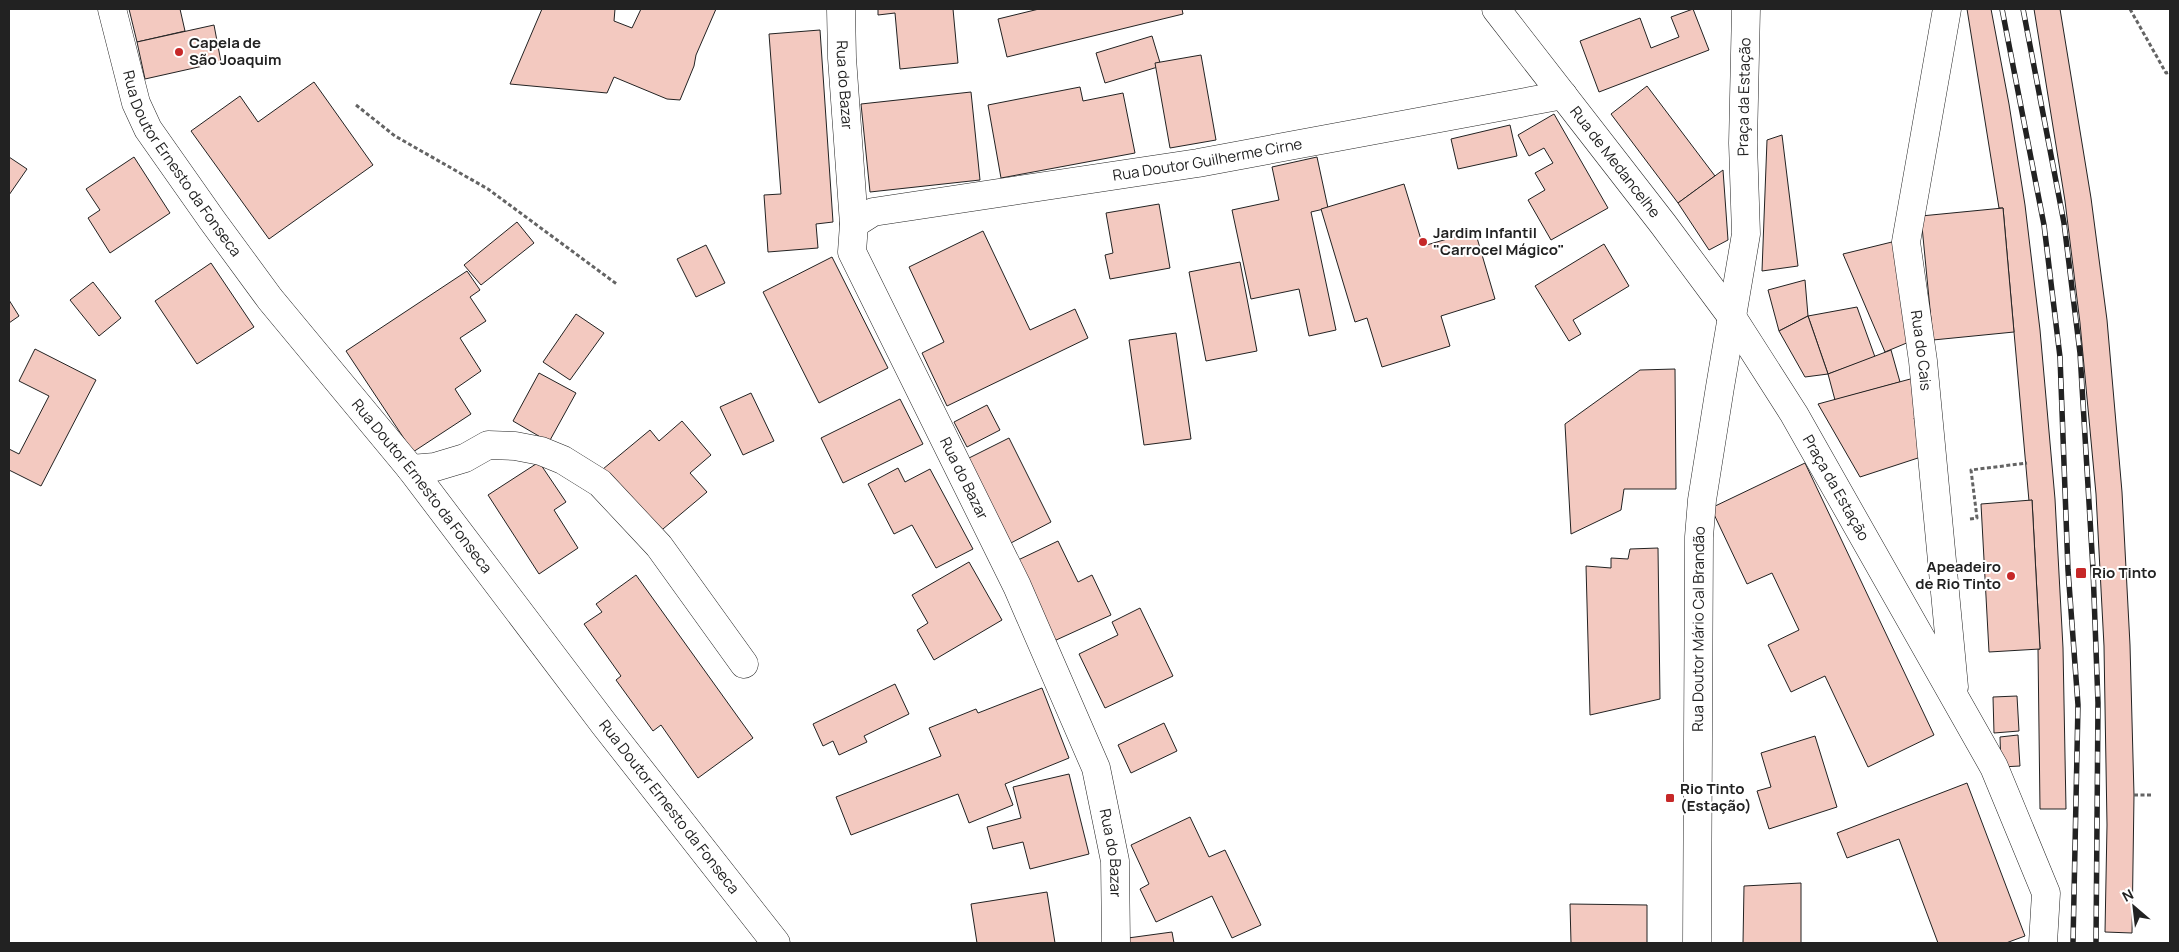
<svg xmlns="http://www.w3.org/2000/svg" width="2179" height="952" viewBox="0 0 2179 952" font-family="Manrope,sans-serif">
<style>
.building{fill:#f3c9c0;stroke:#222}
.lines{fill:none;stroke-linecap:round;stroke-linejoin:round}
.minor-casing{stroke:#222;stroke-width:29}
.path{stroke:#646464;stroke-width:3;stroke-dasharray:4 2.5;stroke-linecap:butt}
.minor{stroke:#fff;stroke-width:28}
.rail-casing{stroke:#222;stroke-width:5.5}
.rail{stroke:#fff;stroke-width:4;stroke-dasharray:11;stroke-linecap:butt}
.poi-dot{fill:#c62828;stroke:#fff;stroke-width:2}
.labels{text-anchor:middle;stroke-width:4;stroke-linejoin:round;paint-order:stroke}
.poi-label{font-size:15px;font-weight:bold;fill:#222;stroke:#fff;text-anchor:start}
.street-label{font-size:15px;fill:#222;stroke:#fff}
</style>
<rect width="100%" height="100%" fill="#fff"/>
<g class="building">
<path d="M129,9H180L185,31L137,42Z"/>
<path d="M542,9H615L614,21L632,28L641,9H716L696,55L694,66L680,100L667,99L614,77L607,93L510,84Z"/>
<path d="M878,9H953L958,63L900,69L895,13L878,15Z"/>
<path d="M1039,9H1182L1183,14L1007,57L998,19Z"/>
<path d="M1693,9L1709,50L1599,92L1580,41L1640,18L1651,48L1679,37L1671,17Z"/>
<path d="M1967,9H1991L2009,104L2025,205L2040,330L2055,499L2063,648L2066,809H2040L2038,649H2040L2032,500L2029,501L2003,208H1999Z"/>
<path d="M2034,9H2060L2091,198L2107,320L2122,492L2130,645L2134,795L2132,933L2105,932L2107,825L2104,646L2096,494L2080,323L2065,201Z"/>
<path d="M214,25L221,62L145,79L137,42Z"/>
<path d="M820,30L833,222L816,224L818,248L768,252L764,195L781,194L769,34Z"/>
<path d="M1152,36L1161,66L1105,83L1096,53Z"/>
<path d="M1201,55L1216,140L1170,148L1155,63Z"/>
<path d="M314,82L373,165L269,239L191,131L240,96L258,122Z"/>
<path d="M1647,86L1715,176L1678,203L1611,114Z"/>
<path d="M1080,87L1083,101L1123,93L1135,153L1001,178L988,105Z"/>
<path d="M971,92L980,180L870,192L861,104Z"/>
<path d="M1554,114L1608,208L1551,240L1528,200L1545,190L1535,173L1553,163L1544,148L1529,156L1518,135Z"/>
<path d="M1510,125L1517,156L1458,169L1451,139Z"/>
<path d="M1782,135L1798,266L1762,271L1767,140Z"/>
<path d="M9,157L27,169L9,195Z"/>
<path d="M134,157L170,213L110,253L88,218L100,210L86,189Z"/>
<path d="M1317,157L1328,208L1311,212L1336,330L1309,336L1299,289L1251,299L1232,210L1279,200L1272,167Z"/>
<path d="M1723,170L1728,240L1709,250L1678,203Z"/>
<path d="M1404,184L1423,246L1475,231L1495,299L1441,316L1450,346L1382,367L1367,318L1355,322L1321,209Z"/>
<path d="M1159,204L1170,268L1110,279L1105,255L1113,253L1106,213Z"/>
<path d="M2003,208L2014,332L1933,340L1921,216Z"/>
<path d="M517,222L534,243L481,285L464,265Z"/>
<path d="M983,231L1030,330L1075,309L1088,338L947,406L922,353L944,342L909,267Z"/>
<path d="M1896,241L1909,342L1885,352L1843,254Z"/>
<path d="M1604,244L1629,286L1573,320L1581,334L1569,341L1535,286Z"/>
<path d="M706,245L725,283L696,297L677,259Z"/>
<path d="M832,257L888,368L819,403L763,292Z"/>
<path d="M1240,262L1257,351L1206,361L1189,272Z"/>
<path d="M211,263L254,327L197,364L155,301Z"/>
<path d="M467,271L480,290L470,297L486,321L460,338L481,371L455,389L471,414L413,452L346,351Z"/>
<path d="M1805,280L1808,316L1779,331L1768,290Z"/>
<path d="M93,282L121,318L99,336L70,300Z"/>
<path d="M9,300L19,316L9,323Z"/>
<path d="M1857,307L1875,357L1828,374L1808,316Z"/>
<path d="M576,314L604,333L570,380L543,362Z"/>
<path d="M1808,316L1828,374L1805,377L1779,331Z"/>
<path d="M1176,333L1191,439L1144,445L1129,340Z"/>
<path d="M35,349L96,380L41,486L9,470V449L19,454L49,396L19,381Z"/>
<path d="M1891,350L1900,382L1835,400L1828,374Z"/>
<path d="M1675,369L1676,489H1624L1621,510L1571,534L1565,424L1640,370Z"/>
<path d="M539,373L576,393L549,442L513,421Z"/>
<path d="M1914,378L1921,415L1914,418L1924,456L1860,477L1818,404Z"/>
<path d="M751,393L774,441L743,455L720,407Z"/>
<path d="M900,399L923,444L843,483L821,438Z"/>
<path d="M987,405L1000,430L967,447L954,422Z"/>
<path d="M682,421L711,455L690,473L707,492L657,534L603,469L650,430L659,441Z"/>
<path d="M1009,438L1051,522L1009,544L967,459Z"/>
<path d="M539,462L566,502L554,510L578,548L539,574L488,495Z"/>
<path d="M1805,463L1934,735L1868,767L1825,676L1791,692L1768,645L1799,630L1772,573L1747,584L1711,508Z"/>
<path d="M898,468L905,482L930,469L973,549L936,568L912,525L894,534L868,484Z"/>
<path d="M2032,500L2040,649L1989,652L1981,504Z"/>
<path d="M1058,541L1078,582L1092,575L1111,615L1054,641L1016,561Z"/>
<path d="M1658,548L1660,699L1590,715L1586,566L1611,568V558L1628,559L1630,549Z"/>
<path d="M969,562L1002,620L934,660L917,630L928,623L912,595Z"/>
<path d="M636,575L753,738L698,778L661,725L653,731L616,680L621,676L584,624L602,612L596,604Z"/>
<path d="M1140,608L1173,676L1105,708L1079,654L1118,635L1112,622Z"/>
<path d="M895,684L909,714L864,736L867,742L839,755L833,741L823,746L813,724Z"/>
<path d="M1042,688L1069,758L1005,784L1013,805L969,823L958,794L851,835L836,797L941,756L929,728L976,709L978,713Z"/>
<path d="M2017,696L2019,731L1994,733L1993,697Z"/>
<path d="M1164,723L1177,751L1131,773L1118,745Z"/>
<path d="M2018,735L2020,766L2001,767L2000,737Z"/>
<path d="M1815,736L1837,807L1769,829L1757,791L1771,787L1761,753Z"/>
<path d="M1069,774L1089,854L1030,869L1023,842L993,849L987,827L1021,818L1013,787Z"/>
<path d="M1967,783L2025,936L2006,943H1938L1899,839L1847,858L1837,833Z"/>
<path d="M1190,817L1209,857L1225,850L1261,925L1232,938L1212,896L1156,922L1140,889L1149,884L1131,845Z"/>
<path d="M1801,883V943H1743L1744,886Z"/>
<path d="M1047,892L1055,943H977L971,904Z"/>
<path d="M1570,904L1647,905V943H1571Z"/>
<path d="M1172,932L1174,943H1128V938Z"/>
</g>
<g class="lines">
<g class="minor-casing">
<g id="minor">
<path id="s1" d="M112,9L136,103L148,129L212,220L270,299L411,469L604,724L776,943"/>
<path id="s2" d="M841,9L842,58L854,224L852,252L1017,586L1096,768L1115,861L1116,943"/>
<path id="s3" d="M1496,9L1663,224L1732,317L1794,414L1994,767L2046,893L2043,943"/>
<path id="s4" d="M1947,9L1906,242L1923,361L1954,687"/>
<path id="s5" d="M854,224L873,212L1198,163L1563,95"/>
<path d="M411,469L435,467L465,458L488,445L515,446L541,451L563,460L600,483L659,546L744,664"/>
<path id="s6" d="M1697,943L1699,537L1702,500L1720,387L1746,234L1743,143L1746,9"/>
</g>
</g>
<g class="path">
<path d="M2130,9L2166,73L2170,72"/>
<path d="M356,105L395,136L488,189L618,285"/>
<path d="M1970,519L1977,518L1971,470L2027,463"/>
<path d="M2134,795H2152"/>
</g>
<use href="#minor" class="minor"/>
<g class="rail-casing">
<g id="rail">
<path d="M2002,9L2044,225L2060,357L2068,570L2078,705L2073,943"/>
<path d="M2023,9L2064,223L2080,353L2093,569L2098,703L2096,943"/>
</g>
</g>
<use href="#rail" class="rail"/>
</g>
<g class="poi-dot">
<circle cx="179" cy="52" r="5"/>
<circle cx="1423" cy="242" r="5"/>
<rect x="2075" y="567" width="12" height="12" rx="2.5"/>
<circle cx="2011" cy="576" r="5"/>
<rect x="1665" y="793" width="10" height="10" rx="2.5"/>
</g>
<g class="labels">
<g class="poi-label">
<text x="189" y="48">Capela de<tspan x="189" dy="17">São Joaquim</tspan></text>
<text x="1433" y="238">Jardim Infantil<tspan x="1433" dy="17">"Carrocel Mágico"</tspan></text>
<text x="2001" y="572" text-anchor="end">Apeadeiro<tspan x="2001" dy="17">de Rio Tinto</tspan></text>
<text x="2092" y="578">Rio Tinto</text>
<text x="1680" y="794">Rio Tinto<tspan x="1680" dy="17">(Estação)</tspan></text>
</g>
<g class="street-label">
<text dy="5" stroke="none"><textPath href="#s2" startOffset="76">Rua do Bazar</textPath></text>
<text dy="5" stroke="none"><textPath href="#s6" startOffset="850">Praça da Estação</textPath></text>
<text dy="5" stroke="none"><textPath href="#s5" startOffset="361">Rua Doutor Guilherme Cirne</textPath></text>
<text dy="5" stroke="none"><textPath href="#s1" startOffset="172">Rua Doutor Ernesto da Fonseca</textPath></text>
<text dy="5" stroke="none"><textPath href="#s3" startOffset="194">Rua de Medancelhe</textPath></text>
<text dy="5" stroke="none"><textPath href="#s4" startOffset="346">Rua do Cais</textPath></text>
<text dy="5" stroke="none"><textPath href="#s2" startOffset="496">Rua do Bazar</textPath></text>
<text dy="5" stroke="none"><textPath href="#s3" startOffset="588">Praça da Estação</textPath></text>
<text dy="5" stroke="none"><textPath href="#s1" startOffset="576">Rua Doutor Ernesto da Fonseca</textPath></text>
<text dy="5" stroke="none"><textPath href="#s6" startOffset="314">Rua Doutor Mário Cal Brandão</textPath></text>
<text dy="5" stroke="none"><textPath href="#s1" startOffset="981">Rua Doutor Ernesto da Fonseca</textPath></text>
<text dy="5" stroke="none"><textPath href="#s2" startOffset="901">Rua do Bazar</textPath></text>
</g>
</g>
<rect width="2179" height="952" fill="none" stroke="#222222" stroke-width="20"/>
<g transform="translate(2134 907) rotate(332)" stroke="#ffffff" stroke-width="4" paint-order="stroke">
<path d="M0-4L9 19L0 12L-9 19Z" fill="#222222"/>
<text y="-8" font-size="14" font-weight="bold" text-anchor="middle" fill="#222222">N</text>
</g>
</svg>
